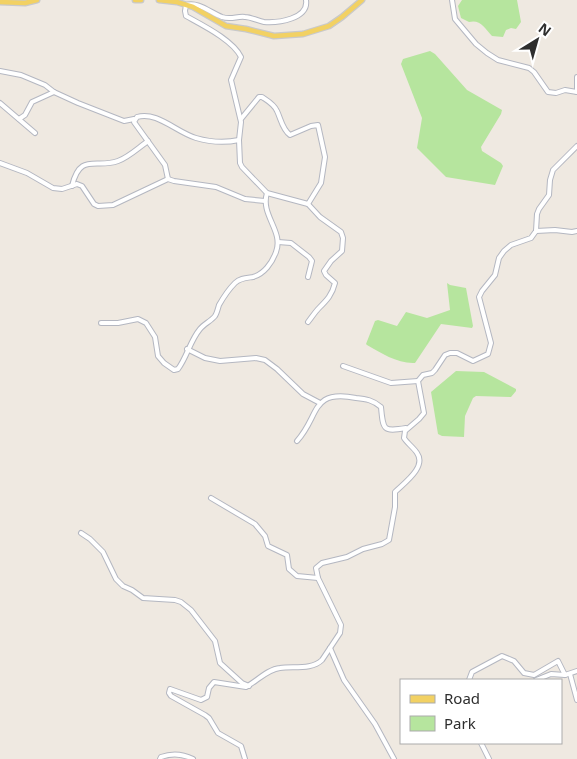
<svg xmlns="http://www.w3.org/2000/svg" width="577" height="759" viewBox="0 0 577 759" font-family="'Noto Sans',sans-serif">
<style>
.green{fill:#b6e59e}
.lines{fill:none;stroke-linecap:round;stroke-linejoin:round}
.minor-casing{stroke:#b4b7c1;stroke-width:6}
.major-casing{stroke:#c9c9c9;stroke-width:7}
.minor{stroke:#fff;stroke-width:4}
.major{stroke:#f2d163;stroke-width:4.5}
</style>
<rect width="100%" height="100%" fill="#efe9e1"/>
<g class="green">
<path d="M462,0H517L521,22L516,29L511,28L506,30L503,37L492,36C485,28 480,19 469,22L461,18L458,6Z"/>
<path d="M430,51L435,54L467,90L502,110L501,114L481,147L482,151L501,163L503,166L495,185L446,177L417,148L422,118L401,64L403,59Z"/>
<path d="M447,283L450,285L466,288L473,326L472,328L441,324L415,363C398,364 381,353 367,345L366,344L375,321L378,320L397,326L406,312L427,318L450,310Z"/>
<path d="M456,371L484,372L516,389V391L511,397L476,396L473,398L465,416L464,437L442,436L438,434L431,392Z"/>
</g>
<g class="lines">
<g class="minor-casing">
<g id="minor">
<path d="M306,0C309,19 278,23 264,22C258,21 251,17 245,17C237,16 231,20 222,17C211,13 198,1 186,5L185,11L186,16C202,25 233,40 241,57L231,80L241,122L239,140L240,163L242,167L267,193L308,204L320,217L341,232L343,238L342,251L331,261L324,271L326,275L335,283C332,295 327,300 319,308C315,312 312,317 308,322"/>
<path d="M452,0L455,19L476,44L487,53L498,60L529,68L534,72L548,92L556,93L565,90L577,92"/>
<path d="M0,71L21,75L45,85L54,92L78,103L124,121L134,119"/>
<path d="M577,92V77"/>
<path d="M0,103L35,133"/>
<path d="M19,119L25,115L32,102L54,92"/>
<path d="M241,119L259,97H262C268,101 274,104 277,111C281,119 282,129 290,135L311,126L318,125L325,157L321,183L308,204"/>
<path d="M0,163L27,173L53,188L62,189L77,184L82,186L94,204L98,206L113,205L168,179L174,181L216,187L245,199L265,201"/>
<path d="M168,179L165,165L134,122L137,117C157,111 176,132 196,138C210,142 225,143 239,140"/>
<path d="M72,186C80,152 96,169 118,161C129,157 138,148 148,141"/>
<path d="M536,231L555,230L572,232L577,231"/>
<path d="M278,242L291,243L309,257L312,261L308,277"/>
<path d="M101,323H118L138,319L146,323L155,337L158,356L164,363L174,370L178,369C187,357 190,341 200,329C204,324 211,321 215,316C217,313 218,308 219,305C223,298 229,289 235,283C240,278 246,278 253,277C264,274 272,263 276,252C284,231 260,215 267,193"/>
<path d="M187,349L205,358L220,361L256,358L265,360L277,369L303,394L320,403"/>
<path d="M343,366L391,383L418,381"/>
<path d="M297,441C320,416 310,389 356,398C366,399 373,400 381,407C383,430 383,432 406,428"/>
<path d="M211,498L255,524L265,536L268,546L287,555L289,569L297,576L318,578"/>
<path d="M81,533L90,539L103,552L116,579L123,586L132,590L143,598L175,600L181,602L191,610L215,641L220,663L242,683L249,686"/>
<path d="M330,648L344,680L375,724L394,759"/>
<path d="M570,674L577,700"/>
<path d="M469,680L472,672L502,656L514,661L524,673L534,675L558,661L565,675"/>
<path d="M536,680L551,674L565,675L577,671"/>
<path d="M481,743L489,759"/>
<path d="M160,759L161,757C172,753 183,754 193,759"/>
<path d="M245,759L241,746L218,733L209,718L205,715L171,696L169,693L170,689L201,700L207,697L209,688L214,682L246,687C257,681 268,669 280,668C293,666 312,670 322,660L340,633L341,625L318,578L316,568L322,563L347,557L363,549L382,544L389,540L395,507V492C404,483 427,467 417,453C414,448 407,443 404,438L405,431L419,419L424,413L418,381L423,375L432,373L435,370L445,355L450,353H457L473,361L488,354L491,343L479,297L482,291L495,275L499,258L504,251L511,245L531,238L536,231L537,214L539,209L549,195L550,180L553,170L577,146"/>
</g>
</g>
<g class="major-casing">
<g id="major">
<path d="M135,0H141"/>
<path d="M159,0L177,2L193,7L226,26L246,29L274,36L303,34L329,26L342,17L362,0"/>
<path d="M0,2L25,3L37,0"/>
</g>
</g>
<use href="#minor" class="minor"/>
<use href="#major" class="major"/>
</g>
<rect x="400" y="679" width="162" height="65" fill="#ffffff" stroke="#ababab"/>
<rect x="410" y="695" width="25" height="8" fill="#f2d163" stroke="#ababab"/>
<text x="444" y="704" font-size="15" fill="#2e2e2e">Road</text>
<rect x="410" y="716" width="25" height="15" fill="#b6e59e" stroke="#ababab"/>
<text x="444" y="729" font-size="15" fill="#2e2e2e">Park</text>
<g transform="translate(537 40) rotate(37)" stroke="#ffffff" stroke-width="4" paint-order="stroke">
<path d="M0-4L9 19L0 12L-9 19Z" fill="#2e2e2e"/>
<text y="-8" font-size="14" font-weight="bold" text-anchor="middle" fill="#2e2e2e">N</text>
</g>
</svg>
